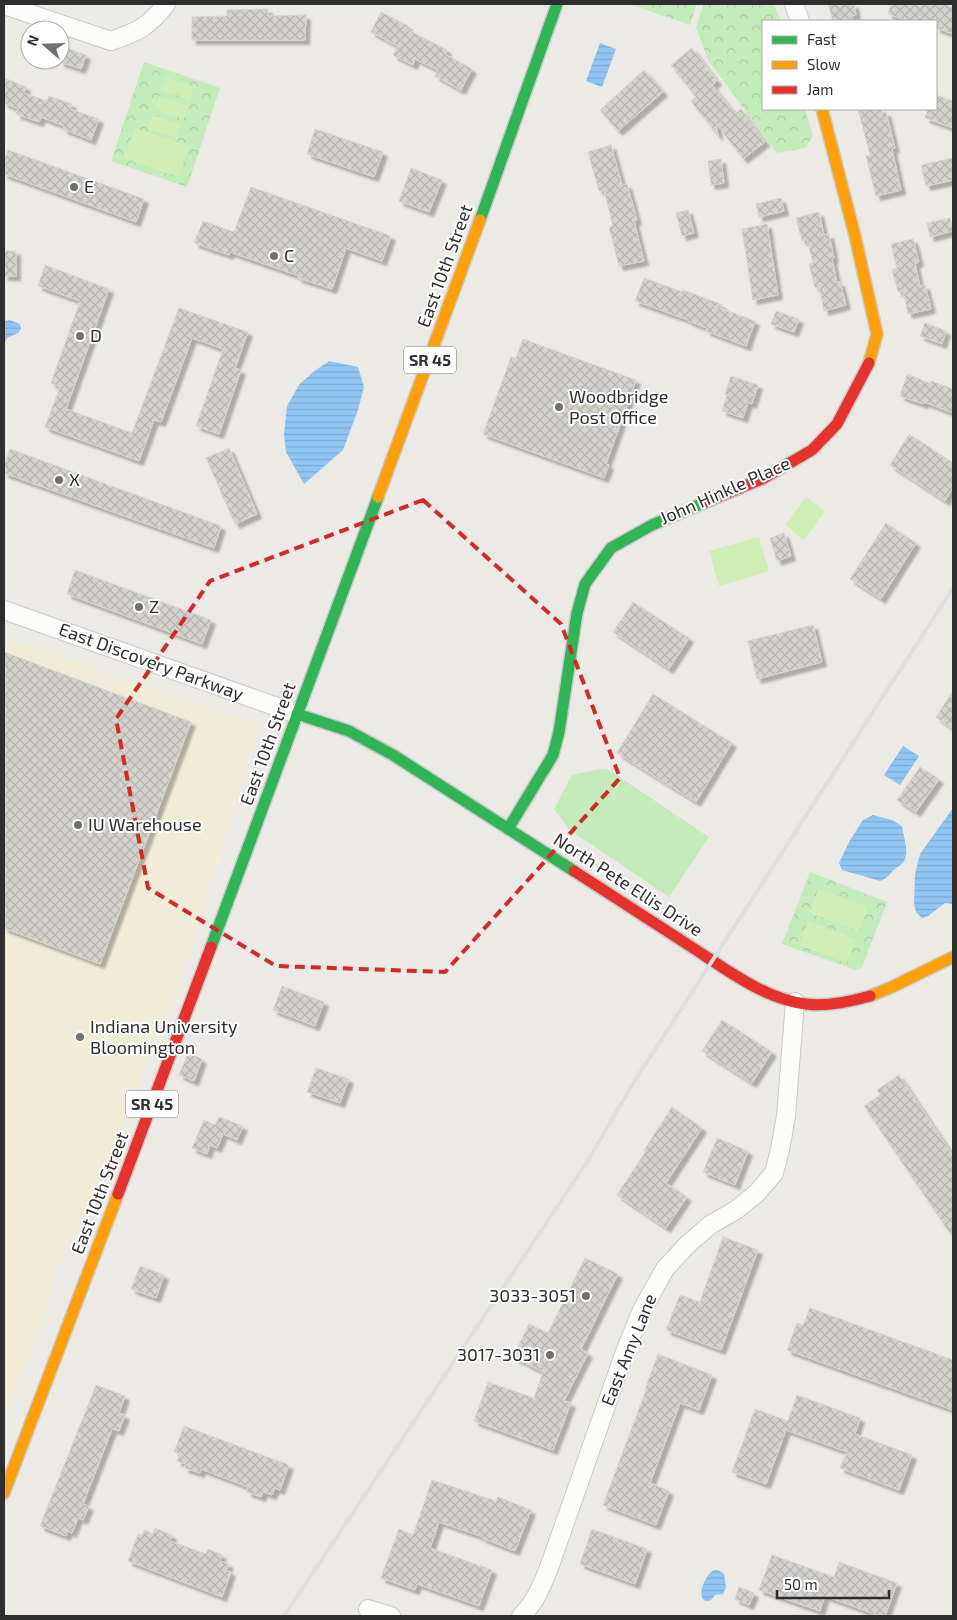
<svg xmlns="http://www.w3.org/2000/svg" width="957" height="1620" viewBox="0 0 957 1620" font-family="'Exo 2',sans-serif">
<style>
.education{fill:#f0ecd8}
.grass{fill:#c4ebba}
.forest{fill:url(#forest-crowns)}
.pitch{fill:#cfefb7}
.water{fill:url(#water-rules)}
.building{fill:url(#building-cross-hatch);stroke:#d7d5cf;filter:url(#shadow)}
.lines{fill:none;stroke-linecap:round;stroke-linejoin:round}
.street-casing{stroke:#cac9c9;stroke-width:20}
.fast-casing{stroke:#cac9c9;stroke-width:14}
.slow-casing{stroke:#cac9c9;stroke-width:14}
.jam-casing{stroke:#cac9c9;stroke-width:14}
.street{stroke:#fcfcfb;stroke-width:18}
.fast{stroke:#30b455;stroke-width:11}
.slow{stroke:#ff9f0a;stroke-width:11}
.jam{stroke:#e5322d;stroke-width:11}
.rail{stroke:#dfdee1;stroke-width:4}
.marked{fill:none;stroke:#d62828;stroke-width:4;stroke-dasharray:10 6;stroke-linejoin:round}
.poi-dot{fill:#70706e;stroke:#fff;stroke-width:2}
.labels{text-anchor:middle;stroke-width:4;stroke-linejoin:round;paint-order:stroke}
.shield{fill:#fff;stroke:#6d6d6d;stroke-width:1}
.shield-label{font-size:16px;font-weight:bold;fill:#2e2e2e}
.poi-label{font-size:18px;fill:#2e2e2e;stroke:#fff;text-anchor:start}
.street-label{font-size:18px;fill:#2e2e2e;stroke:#fff}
</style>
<defs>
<pattern id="forest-crowns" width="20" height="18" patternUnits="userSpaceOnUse" patternTransform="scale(1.25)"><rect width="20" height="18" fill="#c4ebba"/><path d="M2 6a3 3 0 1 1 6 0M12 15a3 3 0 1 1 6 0" fill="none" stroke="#a9caa0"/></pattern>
<pattern id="water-rules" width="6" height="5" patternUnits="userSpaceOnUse" patternTransform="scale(1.25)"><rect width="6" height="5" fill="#91c6f3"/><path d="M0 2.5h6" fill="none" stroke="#7daad1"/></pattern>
<pattern id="building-cross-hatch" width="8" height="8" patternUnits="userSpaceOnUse" patternTransform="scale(1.25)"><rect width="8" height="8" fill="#d5d3ce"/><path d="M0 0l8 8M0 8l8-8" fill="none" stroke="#b7b5b1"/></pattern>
<filter id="shadow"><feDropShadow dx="4.5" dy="4.5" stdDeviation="1" flood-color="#0004"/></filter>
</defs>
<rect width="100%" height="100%" fill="#eceae4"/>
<path class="education" d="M4,637L260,726L185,967L90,1203L61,1261L4,1425Z"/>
<path class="grass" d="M606,768L709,837L669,897L570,830L554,809L572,775Z"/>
<g class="forest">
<path d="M630,4H697L690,25Z"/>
<path d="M704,4H774L781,21H763V109H805L813,136L805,148L777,153L708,60L696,27Z"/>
<path d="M144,62L220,88L187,187L111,161Z"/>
<path d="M810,872L887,902L862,967L856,970L782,944Z"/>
</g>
<g class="pitch">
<path d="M166,78L194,87L189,99L161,90Z"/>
<path d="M159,96L188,106L184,119L155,109Z"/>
<path d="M153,115L181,125L177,138L148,129Z"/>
<path d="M135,128L189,146L178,177L124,158Z"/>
<path d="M806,497L825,511L804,540L785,525Z"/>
<path d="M759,537L769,571L719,586L709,551Z"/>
<path d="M818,889L868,907L859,931L810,913Z"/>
<path d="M808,921L856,939L847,963L799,945Z"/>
</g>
<g class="water">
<path d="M600,43L616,49L602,87L586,81Z"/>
<path d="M10,320L20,324L21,329L18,333L7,338L4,344V321Z"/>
<path d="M329,361L358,367L364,387L358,410L343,450L304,484L286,452L284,434L287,406L299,385L313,372Z"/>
<path d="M903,746L919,756L900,785L884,775Z"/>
<path d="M953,808V904L945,903L928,916L922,918L916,912L914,904L915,874L920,854Z"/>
<path d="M873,815L892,820L902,826C903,836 910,852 904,861C902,865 898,866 895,869C889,874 887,879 880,881L842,870L839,863L850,840L863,820Z"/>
<path d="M714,1570H718L724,1574L726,1587L723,1594L715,1595C711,1600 710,1603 703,1600C698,1591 706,1575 714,1570Z"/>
</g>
<g class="building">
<path d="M828,4H854L856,15L852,16L853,21H833Z"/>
<path d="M891,4H942L953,7V34L936,28V21H908L888,14Z"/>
<path d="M268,9V16L306,15L305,40H192V17L227,16V10Z"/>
<path d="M381,12L408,26L406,29L447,50L445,54L472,69L461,90L435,76L438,70L415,59L413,65L393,55L398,46L371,32Z"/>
<path d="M60,46L86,55L81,69L60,62Z"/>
<path d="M692,48L717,81L712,85L735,114L741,109L765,142L743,159L716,123L718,136L691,101L696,97L671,65Z"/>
<path d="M644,70L663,92L618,131L600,110Z"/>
<path d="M4,78L26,87L24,93L47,101L49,96L72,104L70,109L99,119L91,140L63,129L64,126L41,117L39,122L16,114L18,109L4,103Z"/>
<path d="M936,95L953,101V128L925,118L928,109H936Z"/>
<path d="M858,109H881L882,113L886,112L895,148L892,149L901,190L876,196L866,156L870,155Z"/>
<path d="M315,129L383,152L374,177L307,154Z"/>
<path d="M611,145L622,185L627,184L637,220L634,221L644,261L619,266L609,227L613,226L604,190L599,191L588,152Z"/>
<path d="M8,150L144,199L136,222L4,174V163Z"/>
<path d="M953,158V180L926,186L921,165Z"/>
<path d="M721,159L724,183L711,185L708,161Z"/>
<path d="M411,168L442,180L429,212L399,201Z"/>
<path d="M251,187L391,236L382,261L346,248L332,289L298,278L299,276L230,252L229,255L194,243L203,221L234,232Z"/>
<path d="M781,198L784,211L759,217L756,204Z"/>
<path d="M688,210L694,233L682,236L676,213Z"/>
<path d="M819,212L824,235L829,234L834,258L832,259L837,283L840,282L846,305L824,311L819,287L815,288L809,264L813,263L807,239L802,241L796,218Z"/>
<path d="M950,218L953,231L930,237L927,223Z"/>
<path d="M767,224L778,295L753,300L742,229Z"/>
<path d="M913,239L919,262L915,264L920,286L925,285L931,309L908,314L903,290L898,292L892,270L897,268L891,244Z"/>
<rect x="4" y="251" width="12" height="25"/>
<path d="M45,265L109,289L66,409L132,433L179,308L248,332L235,368L241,370L219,434L196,426L223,349L192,338L161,422L154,420L139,461L45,427L60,387L51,383L80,301L38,286Z"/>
<path d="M644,278L682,292L683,290L723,305L714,306L755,321L746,346L706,331L707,328L688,321V320L635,301Z"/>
<path d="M776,311L799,319L794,332L771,324Z"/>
<path d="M925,323L946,331L942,344L920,336Z"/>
<path d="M523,339L636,380L606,464L609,465L604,478L483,434L511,357L516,358Z"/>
<path d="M907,374L930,383L931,381L953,389V413L924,402L923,404L900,396Z"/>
<path d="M731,376L758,385L752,404L748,402L743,418L722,411L727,395L725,394Z"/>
<path d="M909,434L953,463V487L945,501L890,465Z"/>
<path d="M229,448L257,514L235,524L206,458Z"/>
<path d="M10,449L221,526L214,548L4,473V466Z"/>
<path d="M886,523L916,543L881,599L850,579Z"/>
<path d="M784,533L791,556L777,561L770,538Z"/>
<path d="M75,570L211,620L202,644L67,594Z"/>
<path d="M633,602L689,638L669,669L613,632Z"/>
<path d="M813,625L822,662L757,679L748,641Z"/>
<path d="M4,652L191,722L100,964L4,928Z"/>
<path d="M953,691V729L936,717Z"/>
<path d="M653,694L732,743L696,802L617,753Z"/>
<path d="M920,767L939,779L916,812L897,800Z"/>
<path d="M282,986L324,1002L315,1026L273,1010Z"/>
<path d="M722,1020L772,1052L752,1083L702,1051Z"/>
<path d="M188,1053L202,1059L194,1081L179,1075Z"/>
<path d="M316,1068L349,1079L340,1103L307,1092Z"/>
<path d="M899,1075L953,1156V1238L864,1106L880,1095L877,1090Z"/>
<path d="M672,1107L702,1128L666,1183L687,1197L666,1228L617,1195L646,1151L644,1150Z"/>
<path d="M219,1117L243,1126L237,1140L223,1134L217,1148L210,1145L207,1154L192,1148L204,1120L215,1125Z"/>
<path d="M717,1138L748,1151L735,1185L703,1172Z"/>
<path d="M723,1237L758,1250L721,1350L666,1330L680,1295L700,1302Z"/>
<path d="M585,1258L618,1274L581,1349L588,1353L564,1401L571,1403L553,1450L474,1421L488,1382L534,1398L543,1372L513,1357L529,1324L548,1333Z"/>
<path d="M140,1266L164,1275L156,1298L131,1289Z"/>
<path d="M810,1308L953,1360V1410L787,1350L797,1323L803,1325Z"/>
<path d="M658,1354L712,1375L699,1410L680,1403L650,1483L669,1491L656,1525L603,1505L646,1390L645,1389Z"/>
<path d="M96,1385L125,1396L119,1413L125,1415L119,1431L112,1429L106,1445L83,1504L89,1506L83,1520L78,1518L72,1533L68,1531L66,1536L40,1526Z"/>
<path d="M797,1395L860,1418L855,1434L912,1455L899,1490L840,1468L847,1452L786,1430L766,1484L732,1472L755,1409L788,1421Z"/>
<path d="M184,1426L289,1465L280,1490L275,1488L272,1495L263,1492L261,1497L247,1492L248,1487L201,1469L200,1473L184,1468L186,1464L177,1461L180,1454L174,1452Z"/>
<path d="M432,1480L496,1501L498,1497L531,1510L515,1551L482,1538L483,1537L439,1522L430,1548L492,1570L479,1606L417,1584L415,1590L381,1578L399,1529L413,1535Z"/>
<path d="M155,1528L172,1535L170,1541L206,1554L208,1549L222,1555L220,1561L229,1564L226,1570L231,1572L222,1597L128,1561L138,1534L143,1535L144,1530L153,1534Z"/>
<path d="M592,1529L647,1549L635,1584L580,1564Z"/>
<path d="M772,1555L834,1577L839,1562L897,1583L885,1616H880L825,1596L820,1611L759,1590Z"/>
<path d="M739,1587L754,1593L749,1605L735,1599Z"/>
</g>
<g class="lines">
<g class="street-casing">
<g id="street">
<path d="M794,4L800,21"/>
<path d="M4,5L111,41C137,32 149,27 166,4"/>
<path d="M4,610L297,714"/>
<path d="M368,1609L391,1616"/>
<path d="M521,1616C536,1602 543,1583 550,1565L626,1349L642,1310L665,1269L686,1246L710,1225L736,1210L757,1193L774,1173L780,1150L786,1116L795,1002"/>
</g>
</g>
<g class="fast-casing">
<g id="fast">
<path d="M480,220L557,4"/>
<path d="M297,714L349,731L393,755L574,871"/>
<path d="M508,829L553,755L559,732L577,613L585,584L611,548L652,525L706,502"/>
<path d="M211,947L378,497"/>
</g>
</g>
<g class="slow-casing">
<g id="slow">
<path d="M822,109L855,236L877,334L869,363"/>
<path d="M378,497L480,220"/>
<path d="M870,996L892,987L953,957"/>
<path d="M4,1493L118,1194"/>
</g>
</g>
<g class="jam-casing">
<g id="jam">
<path d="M706,502L764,478L812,450L837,424L869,363"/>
<path d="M574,871C613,896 651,921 690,946C724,968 764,999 806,1004C827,1007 849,1002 870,996"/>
<path d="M118,1194L211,947"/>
</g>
</g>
<use href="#street" class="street"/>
<use href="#fast" class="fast"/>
<use href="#slow" class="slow"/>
<use href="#jam" class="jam"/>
<path class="rail" d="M284,1616L587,1162L634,1082L953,588"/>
</g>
<path class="marked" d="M423,500L561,624L620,778L445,972L276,966L148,888L116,719L210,581Z"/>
<g class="poi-dot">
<circle cx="74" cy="187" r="5"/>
<circle cx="274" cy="256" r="5"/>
<circle cx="80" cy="336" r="5"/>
<circle cx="559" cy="407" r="5"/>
<circle cx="59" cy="480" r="5"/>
<circle cx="139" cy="607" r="5"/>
<circle cx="78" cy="825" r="5"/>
<circle cx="80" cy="1037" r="5"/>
<circle cx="586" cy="1296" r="5"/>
<circle cx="550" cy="1355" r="5"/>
</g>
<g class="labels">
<g class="shield">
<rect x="404" y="346.5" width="52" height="27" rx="4"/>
<rect x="126" y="1090.5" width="52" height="27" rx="4"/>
</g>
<g class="shield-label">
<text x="430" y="366">SR 45</text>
<text x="152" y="1110">SR 45</text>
</g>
<g class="poi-label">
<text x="84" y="193">E</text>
<text x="284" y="262">C</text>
<text x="90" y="342">D</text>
<text x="569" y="403">Woodbridge<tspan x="569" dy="21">Post Office</tspan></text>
<text x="69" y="486">X</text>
<text x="149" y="613">Z</text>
<text x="88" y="831">IU Warehouse</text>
<text x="90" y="1033">Indiana University<tspan x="90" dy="21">Bloomington</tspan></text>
<text x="576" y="1302" text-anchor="end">3033-3051</text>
<text x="540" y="1361" text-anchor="end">3017-3031</text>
</g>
<g class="street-label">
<text transform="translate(445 266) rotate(-70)" y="6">East 10th Street</text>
<text transform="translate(725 491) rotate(-24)" y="6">John Hinkle Place</text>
<text transform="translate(151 662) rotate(20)" y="6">East Discovery Parkway</text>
<text transform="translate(268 744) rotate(-70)" y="6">East 10th Street</text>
<text transform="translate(628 885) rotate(33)" y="6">North Pete Ellis Drive</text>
<text transform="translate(100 1193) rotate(-69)" y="6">East 10th Street</text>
<text transform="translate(629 1350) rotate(-68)" y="6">East Amy Lane</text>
</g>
</g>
<rect width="957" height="1620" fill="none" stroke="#2e2e2e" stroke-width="10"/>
<rect x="762" y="20" width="175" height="90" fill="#ffffff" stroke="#ababab"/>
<rect x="772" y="36" width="25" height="8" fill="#30b455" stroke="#ababab"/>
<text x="807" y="45" font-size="15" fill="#2e2e2e">Fast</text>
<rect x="772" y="61" width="25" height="8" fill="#ff9f0a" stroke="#ababab"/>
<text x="807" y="70" font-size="15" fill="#2e2e2e">Slow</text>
<rect x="772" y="86" width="25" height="8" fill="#e5322d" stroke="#ababab"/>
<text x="807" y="95" font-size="15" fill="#2e2e2e">Jam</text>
<g transform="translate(45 45) rotate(290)"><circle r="24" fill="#ffffff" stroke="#ababab"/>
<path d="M0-4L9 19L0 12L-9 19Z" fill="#70706e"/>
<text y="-8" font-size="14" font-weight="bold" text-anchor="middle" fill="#2e2e2e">N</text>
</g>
<path d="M777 1590v8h112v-8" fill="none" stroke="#2e2e2e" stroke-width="2.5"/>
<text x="784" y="1590" font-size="15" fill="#2e2e2e" stroke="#ffffff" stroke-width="4" paint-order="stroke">50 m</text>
</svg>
